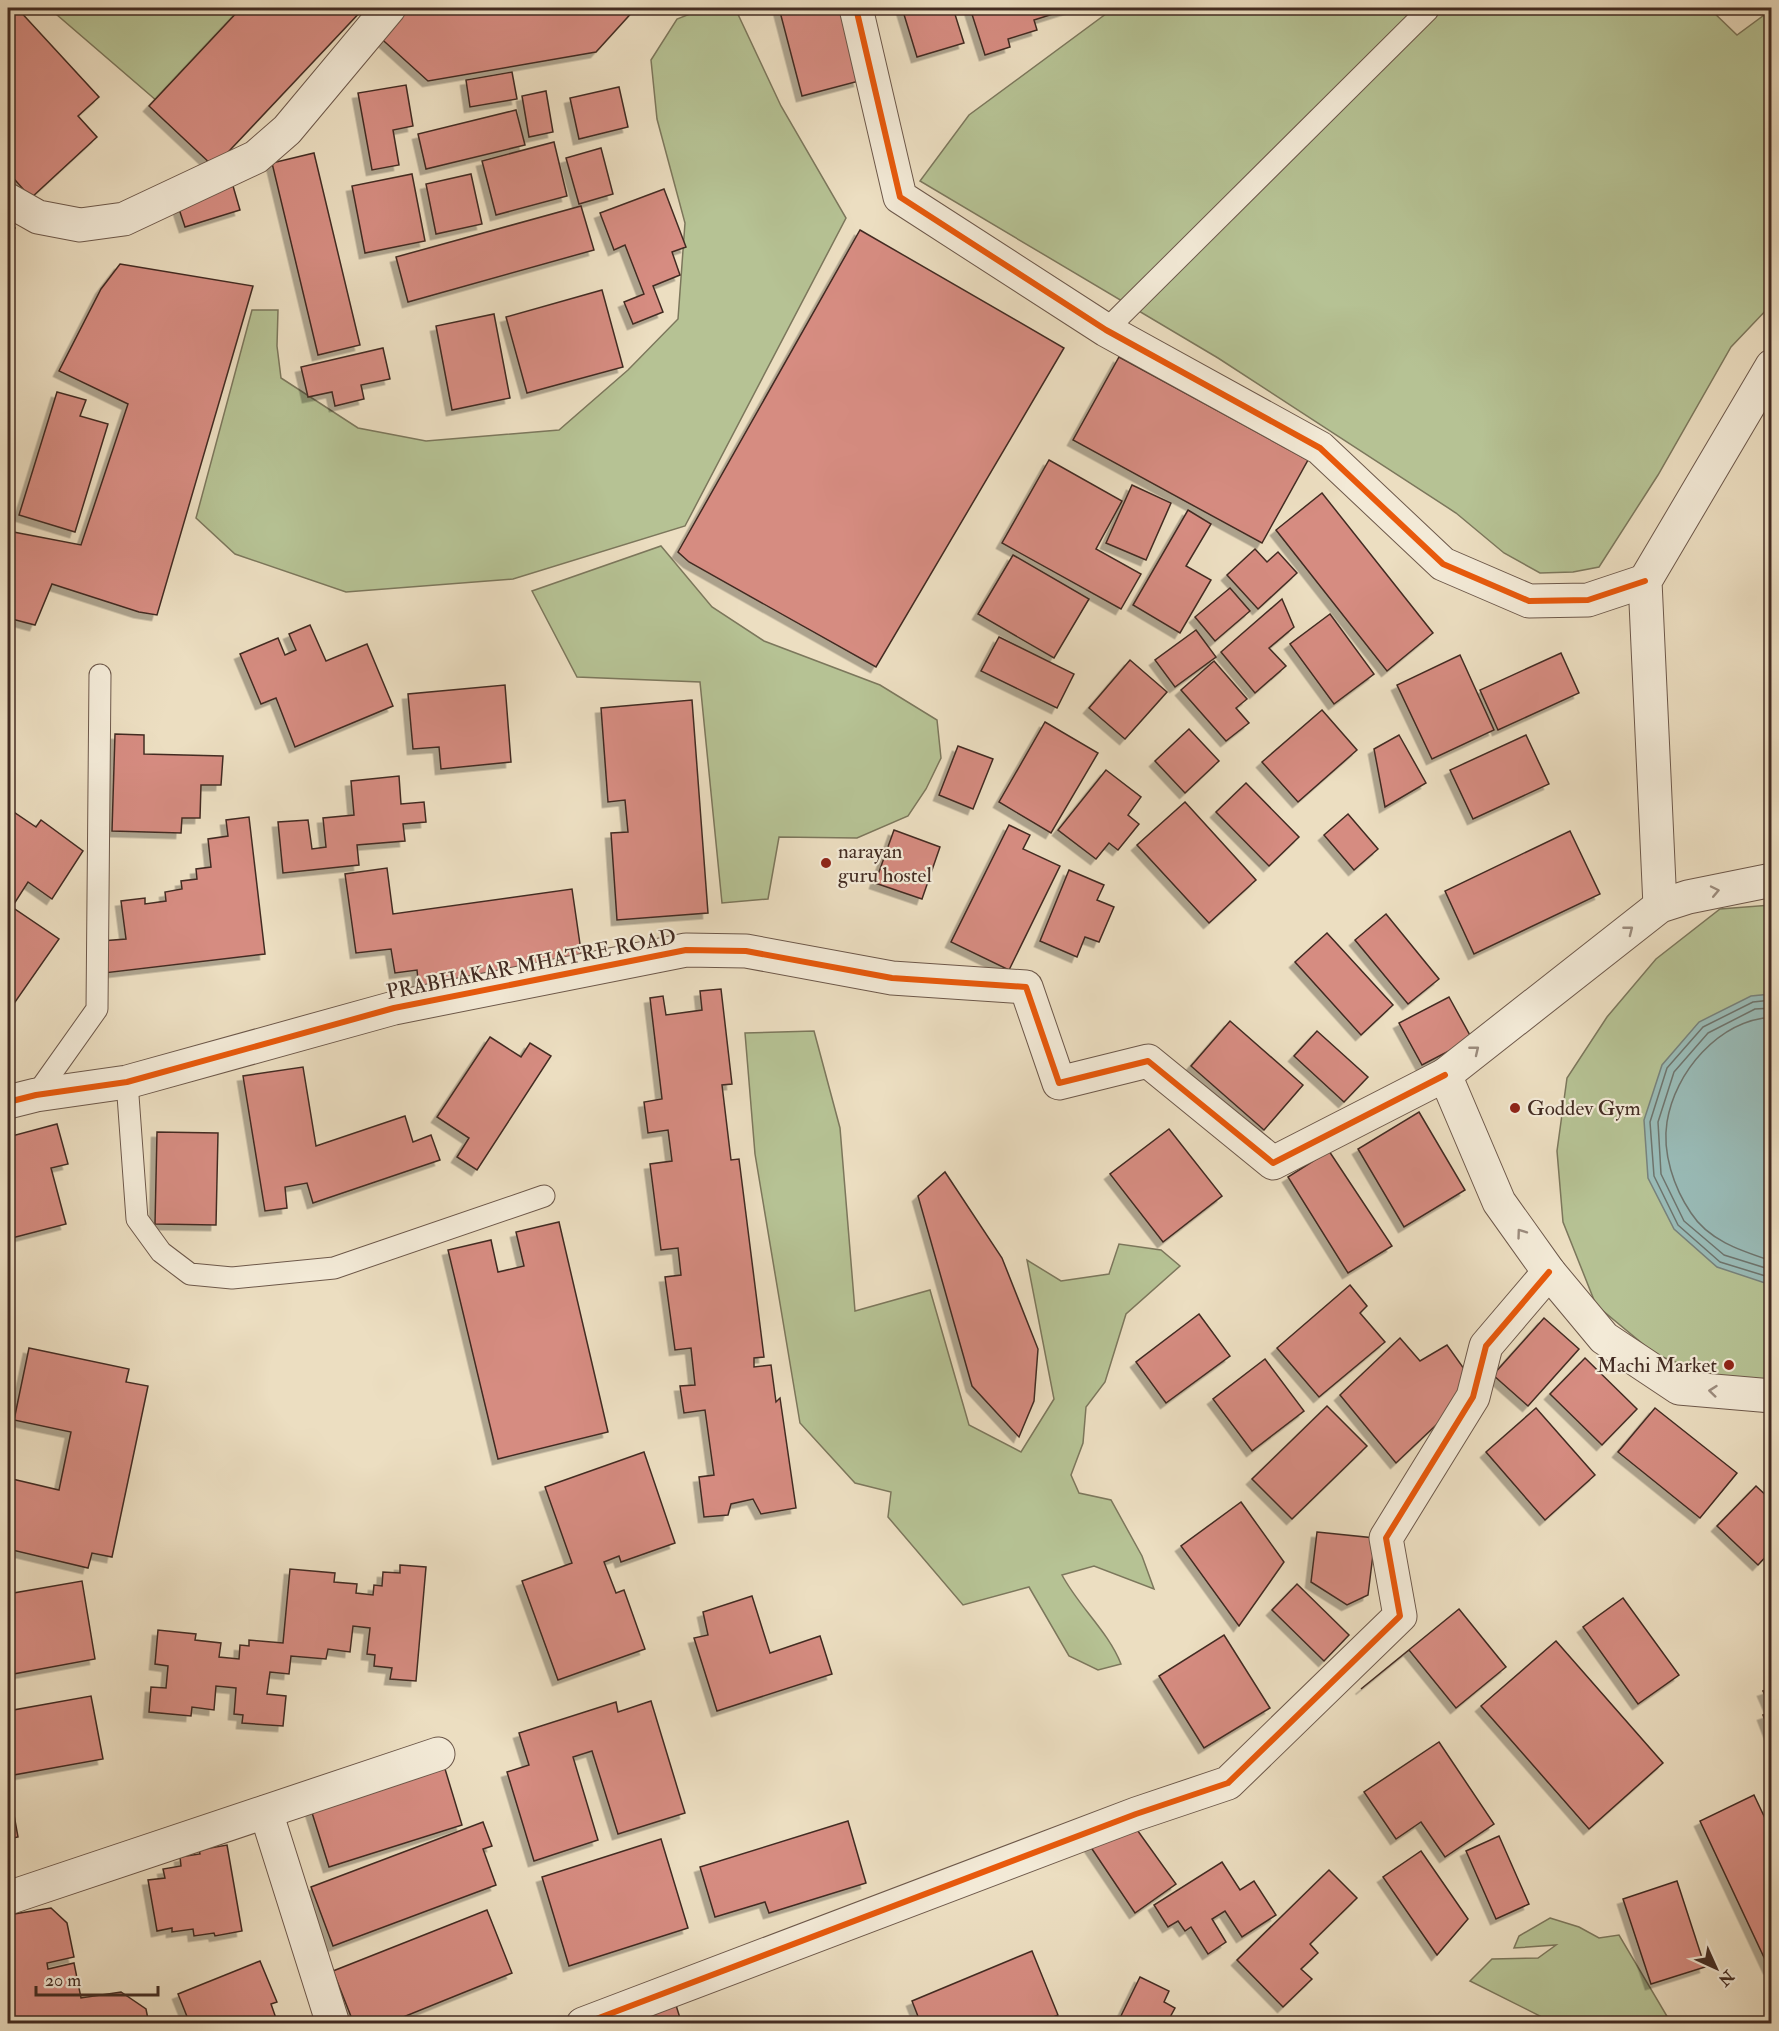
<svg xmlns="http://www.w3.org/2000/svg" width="1779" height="2031" viewBox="0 0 1779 2031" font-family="'IM FELL Double Pica',serif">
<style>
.green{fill:#b6c294;stroke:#7c775c;stroke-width:1.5}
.water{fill:#99bbb7;stroke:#77827c;stroke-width:1.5}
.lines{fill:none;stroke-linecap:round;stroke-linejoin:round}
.shore{stroke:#6e746d;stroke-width:1.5}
.building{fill:#d68c81;stroke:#432c23;stroke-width:1.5;filter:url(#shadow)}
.lane-casing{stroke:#6d584a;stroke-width:23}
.street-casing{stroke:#6d584a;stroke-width:35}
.lane{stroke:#f3ead7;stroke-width:21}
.street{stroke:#f3ead7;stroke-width:33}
.cycleway-casing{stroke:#f3ead7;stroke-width:10}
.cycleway{stroke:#e8590c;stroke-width:6}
.oneway{stroke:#9b8b7d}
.poi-dot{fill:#8f2418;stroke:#f3ead7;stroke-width:2}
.labels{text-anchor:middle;stroke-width:4.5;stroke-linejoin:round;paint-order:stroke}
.poi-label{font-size:21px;fill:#432c23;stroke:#f3ead7;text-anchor:start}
.street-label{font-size:21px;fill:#432c23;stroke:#f3ead7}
</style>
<defs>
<filter id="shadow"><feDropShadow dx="-5.5" dy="5.5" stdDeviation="0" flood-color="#0004"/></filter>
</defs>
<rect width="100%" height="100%" fill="#ecdec1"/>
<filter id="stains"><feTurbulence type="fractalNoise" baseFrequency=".00333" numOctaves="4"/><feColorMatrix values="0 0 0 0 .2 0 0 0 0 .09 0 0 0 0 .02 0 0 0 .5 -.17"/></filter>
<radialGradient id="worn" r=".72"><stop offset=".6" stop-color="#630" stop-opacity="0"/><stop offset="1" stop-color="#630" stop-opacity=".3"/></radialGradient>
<g class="green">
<path d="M49,8H246L157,101Z"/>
<path d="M705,8H735L781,106L846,218L685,526L513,579L346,592L235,554L196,518L252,310H278L277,346L281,378L358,428L426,441L559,430L628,370L678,319L685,223L657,119L651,60L677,19Z"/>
<path d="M1114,8H1709L1737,35L1771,10V305L1731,347L1658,475L1599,567L1573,572L1540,573L1504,553L1456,513L1218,358L920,181L969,115Z"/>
<path d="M661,546L712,607L764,641L880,685L937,720L941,758L926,789L908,816L857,838L779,837L768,899L722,903L700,682L577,677L532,591Z"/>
<path d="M1771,905V1384L1726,1382L1655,1354L1596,1305L1563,1222L1557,1151L1567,1078L1607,1017L1656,959L1720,909Z"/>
<path d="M814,1031L840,1128L855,1311L930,1290L969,1425L1021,1452L1054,1399L1027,1260L1061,1281L1109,1274L1119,1244L1161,1250L1180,1266L1126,1314L1105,1382L1086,1407L1083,1443L1071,1475L1079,1493L1111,1500L1142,1556L1154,1589L1094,1566L1062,1575C1079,1607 1108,1631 1121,1664L1098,1670L1069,1656L1029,1587L963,1605L888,1517L891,1492L855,1483L800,1423L755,1154L745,1033Z"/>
<path d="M1550,1918L1579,1927L1599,1938L1619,1935L1671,2023H1544L1540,2016L1470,1981L1492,1959L1538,1958L1556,1945L1514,1948L1519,1936Z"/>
</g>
<path class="water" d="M1771,994H1772L1771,1285L1717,1267L1674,1229L1648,1178L1644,1120L1662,1065L1699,1022L1751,996Z"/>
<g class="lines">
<g class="shore">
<path d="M1772,1000L1753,1002L1703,1027L1667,1068L1650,1122L1654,1176L1678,1225L1720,1262L1772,1278"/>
<path d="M1772,1008L1755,1009L1708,1033L1674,1072L1658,1122L1661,1174L1684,1221L1724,1255L1772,1270"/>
<path d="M1772,1017C1718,1021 1675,1072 1667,1122C1662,1153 1674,1188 1691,1213C1709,1241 1742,1251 1772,1261"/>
</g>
</g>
<g class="building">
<path d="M8,8H17L99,97L78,116L97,137L31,198L8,172Z"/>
<path d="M241,8H364L214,167L149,106Z"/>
<path d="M398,8H636L596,52L428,81L375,33Z"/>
<path d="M779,8H840L859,81L802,96Z"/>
<path d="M902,8H953L964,43L917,57Z"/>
<path d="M970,8H1072L1034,20L1037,30L1008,39L1010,47L985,55Z"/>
<path d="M512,72L517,99L470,107L466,80Z"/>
<path d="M406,85L413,126L393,130L399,165L372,170L358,93Z"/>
<path d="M619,87L628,127L579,139L570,98Z"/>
<path d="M546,91L553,132L529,137L522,96Z"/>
<path d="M516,110L525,145L426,169L418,134Z"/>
<path d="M554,142L567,196L496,215L482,161Z"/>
<path d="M601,148L613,194L579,204L566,158Z"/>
<path d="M314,153L360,345L318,355L272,163Z"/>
<path d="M412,174L425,241L365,253L352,186Z"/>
<path d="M471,174L482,224L436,234L426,184Z"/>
<path d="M233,186L240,210L185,227L177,203Z"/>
<path d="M664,189L686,247L672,252L680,275L653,286L663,312L633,324L624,302L644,294L625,245L614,250L600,213Z"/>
<path d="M581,206L594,250L408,302L396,257Z"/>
<path d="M8,220L15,228L8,235Z"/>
<path d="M860,230L1064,348L876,667L689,562L678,552Z"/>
<path d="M120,264L253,286L157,615L139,612L52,584L35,625L8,618V531L81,545L128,404L59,371L101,289Z"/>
<path d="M602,290L623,367L527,393L506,317Z"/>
<path d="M494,314L510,398L452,410L436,326Z"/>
<path d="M383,348L390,379L361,385L364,399L335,406L332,392L308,397L301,367Z"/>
<path d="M1119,357L1308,460L1262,543L1073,440Z"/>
<path d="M57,392L86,400L80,416L108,424L75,532L19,515Z"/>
<path d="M1049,460L1122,501L1096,549L1141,574L1121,609L1002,543Z"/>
<path d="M1132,485L1171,503L1146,560L1106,543Z"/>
<path d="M1322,493L1433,633L1387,671L1276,530Z"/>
<path d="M1188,510L1211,524L1186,566L1211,580L1180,633L1133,605Z"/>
<path d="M1255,549L1267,562L1278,552L1297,573L1258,609L1227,575Z"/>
<path d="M1013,555L1089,599L1054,658L978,614Z"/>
<path d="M1230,588L1250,611L1215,641L1195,617Z"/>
<path d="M1282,599L1294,627L1269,648L1286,666L1255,693L1221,652Z"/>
<path d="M1330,614L1374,674L1334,704L1290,644Z"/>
<path d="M310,625L326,661L367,644L393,706L295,747L276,698L261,704L240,654L278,638L285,655L296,650L289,634Z"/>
<path d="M1196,630L1216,657L1175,687L1155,660Z"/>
<path d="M999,637L1074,674L1057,708L981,671Z"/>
<path d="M1561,653L1579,693L1498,730L1480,690Z"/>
<path d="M1460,655L1494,730L1432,759L1397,685Z"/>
<path d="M1130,660L1167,692L1125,739L1089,708Z"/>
<path d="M1214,661L1247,699L1236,708L1249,723L1226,741L1181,690Z"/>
<path d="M505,685L511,762L441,769L439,747L413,749L408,694Z"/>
<path d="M692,700L708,913L617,920L611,833L628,832L625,800L608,802L601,708Z"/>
<path d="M1322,710L1357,750L1298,802L1262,762Z"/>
<path d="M1045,722L1098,753L1051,833L999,802Z"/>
<path d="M1189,729L1219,761L1185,793L1155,761Z"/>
<path d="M115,734L144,735V754L223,756L221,785H201L200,818H182L181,833L112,831Z"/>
<path d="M1399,735L1426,783L1385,807L1374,749Z"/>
<path d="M1526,735L1549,784L1473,819L1450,770Z"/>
<path d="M958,746L993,759L973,809L939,795Z"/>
<path d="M1106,770L1141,797L1128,815L1139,824L1118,850L1109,843L1096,859L1058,830Z"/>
<path d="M399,776L401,804L424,802L426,822L403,824L405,841L357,845L359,865L283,873L278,822L308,820L312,849L326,847L323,818L354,815L351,781Z"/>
<path d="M1246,783L1299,837L1269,866L1216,812Z"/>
<path d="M8,796L14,800L8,808L36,827L41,820L83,851L52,899L28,882L12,907L59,939L13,1005L8,1001Z"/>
<path d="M1185,802L1256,880L1209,923L1137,845Z"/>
<path d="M1348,814L1378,849L1354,870L1324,835Z"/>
<path d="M249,817L265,954L104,973L101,941L126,939L121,901L145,898V904L166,901L165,892L182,889L181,881L197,879L196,869L211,867L208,839L228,836L226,820Z"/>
<path d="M1009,825L1030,835L1023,849L1060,866L1009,970L951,942Z"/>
<path d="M894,830L940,847L922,899L875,883Z"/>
<path d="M1570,831L1600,894L1474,954L1445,891Z"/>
<path d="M387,868L393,914L572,889L582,958L419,989L417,970L395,973L391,949L356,953L345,874Z"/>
<path d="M1069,870L1104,885L1097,900L1114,907L1099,942L1085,937L1077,957L1040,941Z"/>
<path d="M1386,914L1439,979L1408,1004L1355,940Z"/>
<path d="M1327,933L1393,1005L1361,1035L1295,962Z"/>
<path d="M721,989L732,1084L722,1085L731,1160L739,1159L764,1357L754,1358V1367L771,1365L776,1402L780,1398L796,1508L761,1514L753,1499L731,1504L728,1515L704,1517L699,1477L714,1475L705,1410L684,1413L680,1386L695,1385L691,1348L675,1350L665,1277L681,1275L678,1248L661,1250L650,1164L672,1161L668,1130L648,1133L644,1102L662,1099L650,998L663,996L666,1015L702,1010L700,991Z"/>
<path d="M1449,997L1472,1039L1422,1065L1399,1023Z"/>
<path d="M1230,1021L1303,1085L1264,1130L1191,1066Z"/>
<path d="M1317,1031L1368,1077L1344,1102L1294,1056Z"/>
<path d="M490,1037L521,1057L530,1043L551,1056L477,1170L457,1157L469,1138L437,1117Z"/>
<path d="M303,1067L316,1146L405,1116L413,1142L431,1135L440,1160L313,1203L307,1183L285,1187L287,1208L265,1211L243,1076Z"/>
<path d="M1419,1112L1465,1190L1404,1227L1358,1149Z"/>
<path d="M57,1124L68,1164L51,1168L66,1224L8,1239V1137Z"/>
<path d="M1169,1129L1222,1196L1163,1242L1110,1174Z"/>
<path d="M157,1132L218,1133L216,1225L155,1224Z"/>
<path d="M1329,1151L1392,1246L1348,1273L1288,1177Z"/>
<path d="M945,1172L1002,1258L1038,1349L1034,1401L1019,1437L972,1386L918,1196Z"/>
<path d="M559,1222L608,1432L498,1459L448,1250L491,1240L498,1272L524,1266L516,1232Z"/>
<path d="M1350,1285L1367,1306L1360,1313L1385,1342L1319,1397L1277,1348Z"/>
<path d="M1199,1314L1230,1356L1166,1403L1136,1362Z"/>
<path d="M1544,1318L1579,1349L1528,1406L1493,1375Z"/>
<path d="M1400,1338L1420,1361L1447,1345L1467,1373L1453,1409L1396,1463L1340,1395Z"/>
<path d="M29,1348L129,1369L126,1382L148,1386L112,1557L92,1553L88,1568L8,1549V1478L59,1490L71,1432L14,1420Z"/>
<path d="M1585,1358L1637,1409L1602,1445L1550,1394Z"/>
<path d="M1265,1359L1304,1411L1252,1451L1213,1399Z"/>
<path d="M1327,1406L1367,1446L1292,1519L1252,1479Z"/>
<path d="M1536,1408L1595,1475L1545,1520L1486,1452Z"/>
<path d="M1655,1408L1737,1473L1700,1518L1618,1452Z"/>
<path d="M644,1452L675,1543L621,1562L619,1556L604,1562L616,1593L624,1590L645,1649L558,1680L522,1581L572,1563L545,1487Z"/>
<path d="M1756,1486L1772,1501V1550L1758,1565L1717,1526Z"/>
<path d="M1241,1502L1284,1562L1239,1626L1181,1546Z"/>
<path d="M1317,1532L1375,1538L1368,1595L1347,1605L1311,1582Z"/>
<path d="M400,1565L426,1567L416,1681L390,1679L392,1668L374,1666L375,1655L367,1654L370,1628L353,1626L350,1652L328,1649L326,1659L291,1656L289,1674L270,1672L267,1694L286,1696L283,1726L242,1723L243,1715L234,1714L236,1688L216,1686L214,1710L192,1707L191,1716L149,1712L151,1687L166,1688L168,1666L155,1664L158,1630L196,1634L195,1640L221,1643L219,1657L239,1659L240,1645L249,1646V1640L283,1643L290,1569L335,1573L334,1582L357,1584L356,1593L373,1595L374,1585L382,1586L383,1572L400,1573Z"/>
<path d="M82,1581L95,1659L8,1675V1594Z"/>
<path d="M1297,1584L1349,1635L1324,1661L1272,1610Z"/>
<path d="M752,1596L770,1653L820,1636L832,1674L717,1711L694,1638L708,1635L703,1612Z"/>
<path d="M1623,1598L1679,1675L1638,1704L1583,1627Z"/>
<path d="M1459,1609L1506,1667L1456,1708L1409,1650L1361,1689Z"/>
<path d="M1224,1635L1270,1708L1204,1748L1159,1676Z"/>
<path d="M1556,1641L1663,1763L1589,1829L1481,1706Z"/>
<path d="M1772,1688V1712L1763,1691Z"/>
<path d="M91,1696L103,1759L8,1776V1711Z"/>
<path d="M651,1701L685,1813L618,1834L592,1751L573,1757L598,1840L534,1861L507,1772L529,1765L519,1733L616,1702L618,1712Z"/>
<path d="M1772,1712V1736H1771L1763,1715Z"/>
<path d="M1439,1742L1494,1824L1445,1857L1421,1822L1396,1839L1364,1792Z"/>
<path d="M442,1759L462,1825L329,1867L308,1800Z"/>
<path d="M8,1782L18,1837L8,1839Z"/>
<path d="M1754,1795L1772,1833V1967L1769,1968L1700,1821Z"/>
<path d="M1130,1820L1176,1884L1135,1913L1084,1837Z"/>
<path d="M848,1821L866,1883L769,1913L765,1902L715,1917L700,1867Z"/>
<path d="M483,1822L492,1846L483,1849L496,1885L333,1946L311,1887Z"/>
<path d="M1499,1836L1529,1904L1496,1919L1466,1851Z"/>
<path d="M661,1839L688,1928L569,1966L542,1877Z"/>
<path d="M227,1845L242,1931L215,1936L214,1933L194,1936L193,1929L172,1932V1928L157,1931L148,1880L165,1878L163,1869L181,1866L180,1857L200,1854L199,1850Z"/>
<path d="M1421,1851L1468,1919L1437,1955L1383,1877Z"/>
<path d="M1222,1862L1240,1890L1254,1881L1276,1915L1242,1937L1225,1911L1212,1919L1226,1942L1208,1954L1191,1927L1185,1931L1178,1921L1168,1927L1154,1905Z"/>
<path d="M1329,1870L1357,1898L1310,1944L1318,1953L1301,1969L1312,1979L1283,2007L1237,1960Z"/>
<path d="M1677,1881L1705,1967L1651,1984L1623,1899Z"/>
<path d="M51,1908L67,1923L74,1957L47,1963L48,1969L74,1963L81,1998L121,1992L146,2009L149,2024L11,2023L8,2012V1915Z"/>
<path d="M487,1910L512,1973L386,2024H354L333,1971Z"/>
<path d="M1032,1951L1058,2015L1037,2024H921L912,2001Z"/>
<path d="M260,1961L277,2002L271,2004L278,2024H190L178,1994Z"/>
<path d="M1140,1977L1169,1991L1164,2002L1175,2008L1168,2021L1173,2024H1117Z"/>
<path d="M675,2002L680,2018L664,2024H609Z"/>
<path d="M881,2018L883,2024H867Z"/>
</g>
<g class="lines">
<g class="lane-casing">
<g id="lane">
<path d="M1106,330L1428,10"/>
<path d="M127,1082L137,1219L161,1252L190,1274L232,1278L334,1268L544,1196"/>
<path d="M36,1095L97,1009L100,675"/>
</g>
</g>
<g class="street-casing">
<g id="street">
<path d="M856,8L900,197L1106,330L1320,448L1443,564L1529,601L1588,600L1645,581"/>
<path d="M8,200L38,217L80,225L124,219L256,157L287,130L389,8"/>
<path d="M1772,880L1688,897L1660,906L1445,1075L1499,1202L1549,1272L1604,1338L1679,1388L1772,1396"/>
<path d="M1660,906L1645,581L1772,366"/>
<path d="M8,1102L36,1095L127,1082L394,1008L686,950L746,951L892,978L1026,987L1059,1083L1148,1061L1273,1163L1445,1075"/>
<path d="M266,1812L333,2024"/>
<path d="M8,1898L438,1754"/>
<path d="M583,2024L1136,1814L1228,1783L1400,1616L1386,1538L1473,1397L1486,1346L1549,1272"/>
</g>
</g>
<use href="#lane" class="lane"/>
<use href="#street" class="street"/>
<g class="cycleway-casing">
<g id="cycleway">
<path d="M856,8L900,197L1106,330L1320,448L1443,564L1529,601L1588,600L1645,581"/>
<path d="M8,1102L36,1095L127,1082L394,1008L686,950L746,951L892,978L1026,987L1059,1083L1148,1061L1273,1163L1445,1075"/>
<path d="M583,2024L1136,1814L1228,1783L1400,1616L1386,1538L1473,1397L1486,1346L1549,1272"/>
</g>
</g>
<use href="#cycleway" class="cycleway"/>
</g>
<defs><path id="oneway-chevron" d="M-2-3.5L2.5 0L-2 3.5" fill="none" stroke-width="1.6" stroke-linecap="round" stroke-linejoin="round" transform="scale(1.5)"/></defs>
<g class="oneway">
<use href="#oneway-chevron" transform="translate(1715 891) rotate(-12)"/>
<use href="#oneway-chevron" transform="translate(1629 930) rotate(-38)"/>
<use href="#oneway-chevron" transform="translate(1475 1050) rotate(-39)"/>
<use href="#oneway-chevron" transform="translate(1521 1233) rotate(-126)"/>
<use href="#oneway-chevron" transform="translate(1713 1391) rotate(-174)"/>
</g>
<g class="poi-dot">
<circle cx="826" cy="863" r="6"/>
<circle cx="1515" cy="1108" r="6"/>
<circle cx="1729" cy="1365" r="6"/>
</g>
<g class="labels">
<g class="poi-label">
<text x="838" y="858">narayan<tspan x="838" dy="24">guru hostel</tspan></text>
<text x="1527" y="1115">Goddev Gym</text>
<text x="1717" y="1372" text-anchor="end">Machi Market</text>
</g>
<g class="street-label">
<text transform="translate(531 964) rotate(-11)" y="7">PRABHAKAR MHATRE ROAD</text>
</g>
</g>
<rect width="1779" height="2031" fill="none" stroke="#ecdec1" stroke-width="30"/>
<rect x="9" y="9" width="1761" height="2013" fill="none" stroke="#432c23" stroke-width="3"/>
<rect x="15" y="15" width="1749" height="2001" fill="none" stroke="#432c23" stroke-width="1.5"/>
<g transform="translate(1716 1968) rotate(135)" stroke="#f3ead7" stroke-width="4.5" paint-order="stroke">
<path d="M0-4.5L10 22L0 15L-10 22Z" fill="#432c23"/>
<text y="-9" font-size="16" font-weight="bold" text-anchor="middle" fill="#432c23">N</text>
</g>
<path d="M36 1986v9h122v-9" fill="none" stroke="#432c23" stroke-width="3"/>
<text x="45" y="1986" font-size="18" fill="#432c23" stroke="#f3ead7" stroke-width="4.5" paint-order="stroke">20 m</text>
<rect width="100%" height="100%" filter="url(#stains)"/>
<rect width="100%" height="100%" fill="url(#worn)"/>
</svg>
